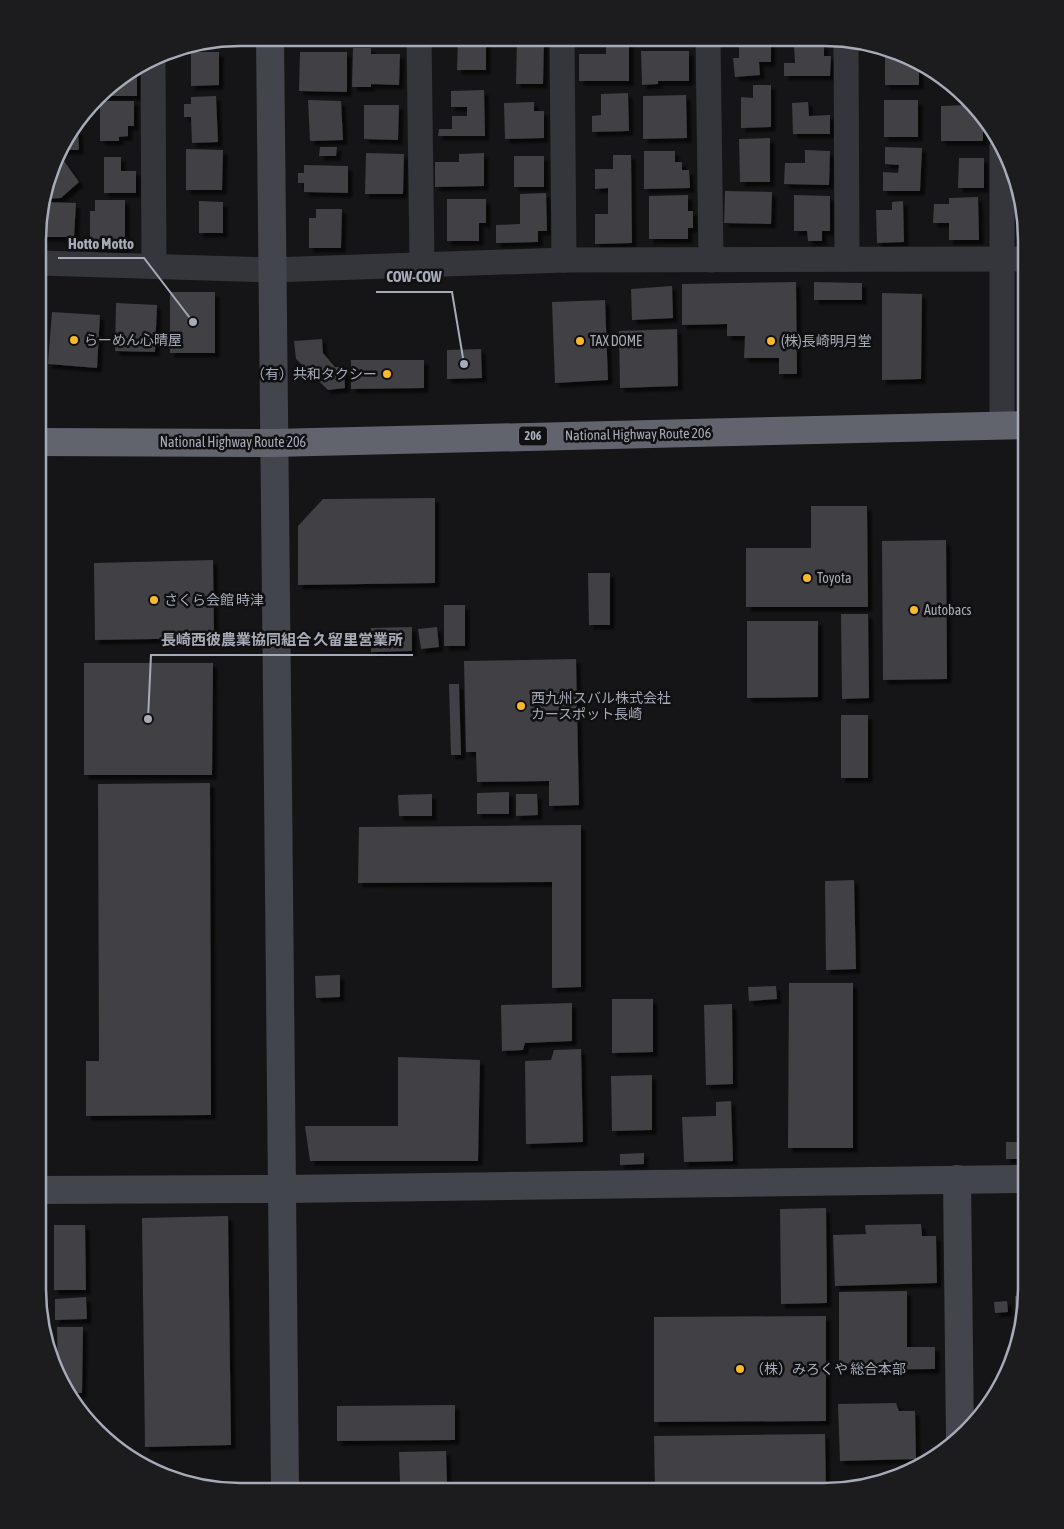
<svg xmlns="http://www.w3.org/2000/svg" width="1064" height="1529" viewBox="0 0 1064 1529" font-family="'Asap Condensed','Noto Sans JP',sans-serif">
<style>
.building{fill:#3f4044;filter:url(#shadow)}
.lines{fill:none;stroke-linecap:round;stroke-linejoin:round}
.street{stroke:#35363c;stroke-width:25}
.secondary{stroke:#43454c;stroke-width:28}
.highway{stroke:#61646d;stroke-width:28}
.poi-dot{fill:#f8b92b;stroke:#101012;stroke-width:2}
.labels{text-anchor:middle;stroke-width:5;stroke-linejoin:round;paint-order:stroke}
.shield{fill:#101012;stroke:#797c86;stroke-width:1}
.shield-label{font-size:12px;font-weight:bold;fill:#a6abb7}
.poi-label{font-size:14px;fill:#a6abb7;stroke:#101012;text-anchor:start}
.street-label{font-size:14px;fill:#a6abb7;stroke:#101012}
.rim{fill:none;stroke:#a6abb7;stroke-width:2.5}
.leader{fill:none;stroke:#a6abb7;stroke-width:2}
.callout-dot{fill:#a6abb7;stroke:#101012;stroke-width:2}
.callout-label{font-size:15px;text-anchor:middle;font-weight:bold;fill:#a6abb7;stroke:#101012;stroke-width:5;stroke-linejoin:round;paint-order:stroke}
</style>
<defs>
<filter id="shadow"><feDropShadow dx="4.5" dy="4.5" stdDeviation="1" flood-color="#0009"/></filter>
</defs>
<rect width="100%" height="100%" fill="#151517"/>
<g class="building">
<path d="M517,38H544L543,84H516Z"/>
<path d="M458,39L486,40V70H457Z"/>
<path d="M606,39H629V81H579V54H606Z"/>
<path d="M739,39H771V62H759L760,75L735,77L733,58H739Z"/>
<path d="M794,45H824V56H831L830,76H784V63H795Z"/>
<path d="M353,48H371V54H400L399,85L371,84V87H352Z"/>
<path d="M641,51H689V81H658V84L642,85Z"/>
<path d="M191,52H219V85L191,86Z"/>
<path d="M300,52H347V92L299,91Z"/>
<path d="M885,53H901L919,63V85H885Z"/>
<path d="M927,68L940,75H927Z"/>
<path d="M137,70V96H100L107,88Z"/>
<path d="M753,85H771V127L741,128V97L753,98Z"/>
<path d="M484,90L485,136H438L439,129H452V116H467V107H451V91Z"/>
<path d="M628,93L629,131L592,132V116L601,115V94Z"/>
<path d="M686,95L687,138L643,139V96Z"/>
<path d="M216,96L218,142L192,143L191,117H184V104H191V97Z"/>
<path d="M308,100L341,101L343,140L310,141Z"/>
<rect x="884" y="100" width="34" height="37"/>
<path d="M100,101H134V126H128V136L119,137V141H100Z"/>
<path d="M534,102V111H544V138L505,139L504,103Z"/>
<path d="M808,102L809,116L830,115V134H793L792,103Z"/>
<path d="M364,105H399L398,140L364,139Z"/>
<path d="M968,105L983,124V141H941V106Z"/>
<path d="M72,130H78L79,150H61L65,139Z"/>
<path d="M770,138V182H740L739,139Z"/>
<path d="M320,147H337L336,156H319Z"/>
<path d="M885,147L922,148L920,191H883V172L898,173L899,165L885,164Z"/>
<path d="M186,149L223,150L222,190H186Z"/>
<path d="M805,150L830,151L829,185L784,184L785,163H805Z"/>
<path d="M644,151H675V162H682V170H689L690,188L644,189Z"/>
<path d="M366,153L404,154L403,194H365Z"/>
<path d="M484,153V186L435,187V162H459V154Z"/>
<path d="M613,155H631L632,243L595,244V214H608V188L595,189V169H613Z"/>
<rect x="514" y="156" width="30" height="31"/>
<path d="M104,157H121V171H136V193H104Z"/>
<path d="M62,158L79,182L61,198L44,199L57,163Z"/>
<path d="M959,158H984V188H958Z"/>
<path d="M304,165L348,166V193L304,192V183H298V173H304Z"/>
<path d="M725,191L772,192L771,224L724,223Z"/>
<path d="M546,193L547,231H538V242L496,243V225L520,224V194Z"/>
<path d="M1016,193L1018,205L1020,211H1015Z"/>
<path d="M688,195V211H693V228H688V239H649V196Z"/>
<path d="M794,195L830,196V231H822V241H808L807,231H794Z"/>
<path d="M978,197L979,240H949V223H933L934,204H949V198Z"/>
<path d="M447,199H486V223H479V241H447Z"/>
<path d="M95,200H125V249H90V211H95Z"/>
<path d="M199,201L223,202V233H199Z"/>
<path d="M903,201L904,242L877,243L876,210H892V202Z"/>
<path d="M43,202L76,203L74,237H39L40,211Z"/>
<path d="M316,209H342L341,248H309V218H316Z"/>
<path d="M796,282L797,374H779V358H744L745,336H727V324L682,325V284Z"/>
<path d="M814,282L862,283V300H814Z"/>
<path d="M672,286L673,318L632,320L631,289Z"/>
<path d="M1021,288H1026V322H1020Z"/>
<rect x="170" y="292" width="45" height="61"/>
<path d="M882,293L922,294L921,379L882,380Z"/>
<path d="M605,300L608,380L555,383L552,302Z"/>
<path d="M116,303L157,305L155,352L115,351Z"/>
<path d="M52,312L100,315L97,368L48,364Z"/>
<path d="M677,329L678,386L620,388L619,331Z"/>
<path d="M322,339L323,353L335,367H344L345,388L328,390L296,359L294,341Z"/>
<path d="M481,349L482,378L447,379V350Z"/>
<path d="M351,360H424V388L351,389Z"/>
<path d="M435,498V583L298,585V526L323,499Z"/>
<path d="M811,506H867L868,607H746V548H811Z"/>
<path d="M946,540L947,679L883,680L882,541Z"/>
<path d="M213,560L214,638L95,640L94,563Z"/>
<path d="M588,573H610V625H589Z"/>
<rect x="444" y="605" width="21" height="41"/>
<path d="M841,614H868L869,698L842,699Z"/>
<path d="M747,621H818V697L747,698Z"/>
<path d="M412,627V651L371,652V628Z"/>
<path d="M437,627L439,647L421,649L418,629Z"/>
<path d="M576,659L579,805L549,806V781L477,782L476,752H466L464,661Z"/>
<path d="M84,663H213L212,775H84Z"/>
<path d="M449,684H459L461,755H451Z"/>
<rect x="841" y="715" width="27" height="63"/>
<path d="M210,783L211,1115L86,1116V1061H99L98,784Z"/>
<path d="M509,792V814H477V793Z"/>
<path d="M432,794V816H399L398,795Z"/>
<path d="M516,794H537L538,815L516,816Z"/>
<path d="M581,825V987L552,988V882L358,883L359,827Z"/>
<path d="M854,880L856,969L826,970L825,881Z"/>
<path d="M340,975V997L316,998L315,976Z"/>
<path d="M789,983H853V1148H788Z"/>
<path d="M776,986L777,999L749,1001L748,987Z"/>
<path d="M612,999H653V1052L612,1053Z"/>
<path d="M572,1003V1041L525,1043L523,1050L502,1051L501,1005Z"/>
<path d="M732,1004L733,1084L706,1085L704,1005Z"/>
<path d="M581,1049L583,1142L526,1144L525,1061L551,1060L554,1050Z"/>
<path d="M398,1057L480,1060L478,1161H310L305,1126H398Z"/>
<path d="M652,1075V1130L612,1131L611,1076Z"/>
<path d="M731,1101L733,1161L684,1162L682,1117L716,1116V1102Z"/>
<rect x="1006" y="1142" width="20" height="17"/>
<path d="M644,1153V1164L620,1165V1154Z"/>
<path d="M826,1208L827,1303L781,1304L780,1209Z"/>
<path d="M228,1216L231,1445L145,1447L142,1218Z"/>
<path d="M921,1224L922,1236H936L937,1283L835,1286L833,1235L866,1234L865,1225Z"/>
<path d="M54,1225H85L86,1290H54Z"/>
<path d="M907,1291V1347H935V1369L839,1370V1292Z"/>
<path d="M1015,1296H1026L1023,1319H1015Z"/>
<path d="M86,1297L87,1319L55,1320V1299Z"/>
<path d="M1007,1301L1008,1312L995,1313L994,1302Z"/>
<path d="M826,1316V1421L654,1422V1317Z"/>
<path d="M57,1327H83L82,1393H71L58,1378Z"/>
<path d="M896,1403L899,1411H915L916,1459L840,1461L838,1404Z"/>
<path d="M455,1405V1440L337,1441V1406Z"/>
<path d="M825,1434L826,1491H655L654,1436Z"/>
<path d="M446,1451L447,1483L400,1484L399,1452Z"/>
</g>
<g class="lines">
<g class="street">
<path d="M419,38L422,265"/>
<path d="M562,38L564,260"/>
<path d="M708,39L711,260"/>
<path d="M846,39L847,259"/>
<path d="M153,61L154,266"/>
<path d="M1002,147V425"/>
<path d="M39,263L271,270L564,260L1026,259"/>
</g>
<g class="secondary">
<path d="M270,38C272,522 284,1006 285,1490"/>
<path d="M957,1179L960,1438"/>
<path d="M38,1190L284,1189L1026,1179"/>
</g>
<path class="highway" d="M39,442L273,443L1026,425"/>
</g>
<g class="poi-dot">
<circle cx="74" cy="340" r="5"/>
<circle cx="580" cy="341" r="5"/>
<circle cx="771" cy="341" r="5"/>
<circle cx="387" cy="374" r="5"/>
<circle cx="807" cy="578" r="5"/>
<circle cx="154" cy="600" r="5"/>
<circle cx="914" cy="610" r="5"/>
<circle cx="521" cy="706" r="5"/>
<circle cx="740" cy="1369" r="5"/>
</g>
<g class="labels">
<rect class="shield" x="519" y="426.5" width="28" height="19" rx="4"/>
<g class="shield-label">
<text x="533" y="440">206</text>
</g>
<g class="poi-label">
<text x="84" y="345">らーめん心晴屋</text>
<text x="590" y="346">TAX DOME</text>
<text x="781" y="346">(株)長崎明月堂</text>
<text x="377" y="379" text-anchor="end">（有）共和タクシー</text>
<text x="817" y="583">Toyota</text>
<text x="164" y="605">さくら会館 時津</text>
<text x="924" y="615">Autobacs</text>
<text x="531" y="703">西九州スバル株式会社<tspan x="531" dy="16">カースポット長崎</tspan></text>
<text x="750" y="1374">（株）みろくや 総合本部</text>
</g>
<g class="street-label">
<text transform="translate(638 434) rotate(-1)" y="5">National Highway Route 206</text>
<text x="233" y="447">National Highway Route 206</text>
</g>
</g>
<path d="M0 0H1064V1529H0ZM240 46H824A194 194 0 0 1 1018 240V1289A194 194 0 0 1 824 1483H240A194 194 0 0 1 46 1289V240A194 194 0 0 1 240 46Z" fill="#1c1c1f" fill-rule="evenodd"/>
<path class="rim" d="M240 46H824A194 194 0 0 1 1018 240V1289A194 194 0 0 1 824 1483H240A194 194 0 0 1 46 1289V240A194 194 0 0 1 240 46Z"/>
<path class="leader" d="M193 322L144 258H58M464 364L452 292H376M148 719L151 655H413"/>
<g class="callout-dot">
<circle cx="193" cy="322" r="5"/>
<circle cx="464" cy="364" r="5"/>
<circle cx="148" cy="719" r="5"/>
</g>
<g class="callout-label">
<text x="101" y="249">Hotto Motto</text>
<text x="414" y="282">COW-COW</text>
<text x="282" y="645">長崎西彼農業協同組合 久留里営業所</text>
</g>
</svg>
